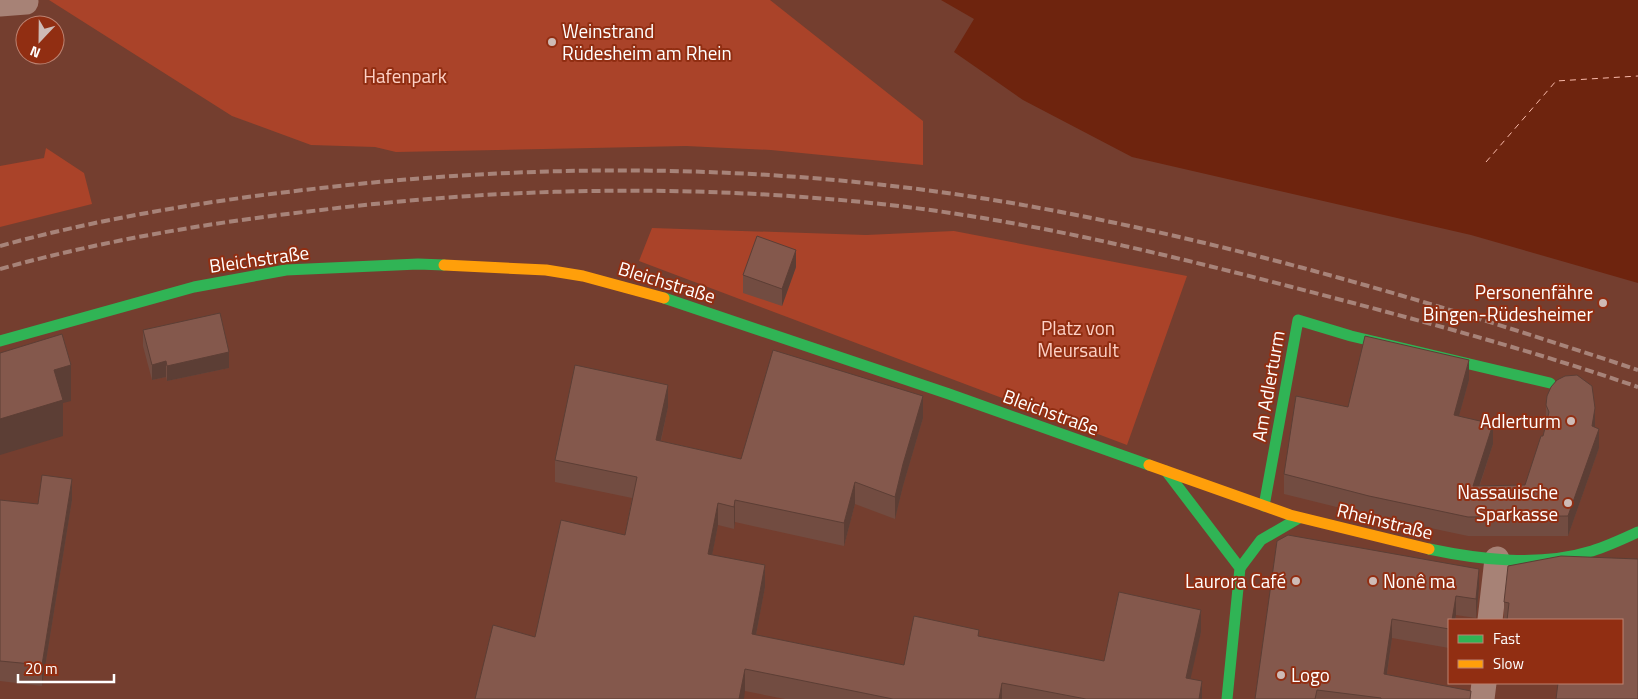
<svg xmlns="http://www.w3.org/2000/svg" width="1638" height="699" viewBox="0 0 1638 699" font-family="'Titillium Web',sans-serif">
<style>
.green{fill:#aa4329}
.water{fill:#6e240e}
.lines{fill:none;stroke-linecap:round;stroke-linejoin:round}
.ferry{stroke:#f9baaa;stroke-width:1;stroke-dasharray:6 5;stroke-linecap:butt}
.street{stroke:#a78276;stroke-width:25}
.fast{stroke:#30b455;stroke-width:11}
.slow{stroke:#ff9f0a;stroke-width:11}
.rail{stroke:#a78379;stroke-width:4;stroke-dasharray:9 4;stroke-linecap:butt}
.wall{fill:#724c41}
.shaded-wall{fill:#5c3e35}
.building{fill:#84584c;stroke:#5c3e35}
.poi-dot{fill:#cebbb6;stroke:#912e12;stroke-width:2}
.labels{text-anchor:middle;stroke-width:4;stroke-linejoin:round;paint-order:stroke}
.poi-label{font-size:19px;fill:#fff;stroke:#912e12;text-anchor:end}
.park-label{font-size:19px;fill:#fdd1c6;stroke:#912e12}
.street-label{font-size:19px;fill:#fff;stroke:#912e12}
</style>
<rect width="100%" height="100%" fill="#743e2f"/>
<g class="green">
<path d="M49,0H770L923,121V165L771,150L686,146L396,152L375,147L311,145L232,116Z"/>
<path d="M46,148L84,173L92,204L0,227V166L44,158Z"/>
<path d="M652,228L866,235L954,231L1187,276L1127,445L639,261Z"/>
</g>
<path class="water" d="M941,0H1638V283L1471,235L1132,157L1023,100L954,52L974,19Z"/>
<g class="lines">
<path class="ferry" d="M1486,162L1556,81L1638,76"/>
<g class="street">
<path d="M0,4L26,2"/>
<path d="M1490,620L1497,559"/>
<path d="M1482,699L1484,683"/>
</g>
<g class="fast">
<path d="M664,298L949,394L1149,465"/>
<path d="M0,341L194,287L286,270L418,264L444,265"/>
<path d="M1166,471L1240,568L1227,699"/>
<path d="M1264,506L1298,320L1351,336L1550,383"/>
<path d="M1429,549C1481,560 1540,567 1592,551C1608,546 1623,539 1638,532"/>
<path d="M1240,568L1261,540L1299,518"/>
</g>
<g class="slow">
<path d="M444,265L546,270L583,276L664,298"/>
<path d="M1149,465L1290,515L1429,549"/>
</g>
<g class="rail">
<path d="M0,246C105,217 214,200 321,188C556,161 790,164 1023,205C1232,242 1437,303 1638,370"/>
<path d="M0,269C105,240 213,222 321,210C507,187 694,184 881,204C1020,219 1157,252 1292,287C1407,317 1525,348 1638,387"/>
</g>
</g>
<g class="wall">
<path d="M796,267L782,306L743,293V275Z"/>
<path d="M143,330L229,368L167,381L166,377L152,380L143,346Z"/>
<path d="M1469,380L1459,416L1493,444L1480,485H1525L1543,436L1546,424V405L1595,427L1599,448L1568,536H1468L1369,515L1284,494V474L1348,407Z"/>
<path d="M668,407L661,441L741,459L923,418L903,486L895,519L855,504L844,546L735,522L734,529L718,525L712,555L765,587L756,635L904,665L979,636L1104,661L1201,632L1190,679L1202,699H785L745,691L535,637L625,535L632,498L555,482V460Z"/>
<path d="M0,500L38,504L72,500L42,686L0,681Z"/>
<path d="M1277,541L1479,588L1476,618L1456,615L1455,620H1449V648L1392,638L1387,674L1471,699H1255Z"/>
<path d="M1638,559L1622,620H1504V602Z"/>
</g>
<g class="shaded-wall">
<path d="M796,250V267L782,306V289Z"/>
<path d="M229,352V368L167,381V366Z"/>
<path d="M1469,360V380L1454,434V415Z"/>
<path d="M166,361V377L152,380V365Z"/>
<path d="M71,365V401L63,403V436L0,455V419L54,370Z"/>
<path d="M668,385V407L656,462V440Z"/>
<path d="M923,396V418L903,486L895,519V497L903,464Z"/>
<path d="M1595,408V427L1592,426Z"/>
<path d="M1493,424V444L1473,505V486Z"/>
<path d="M1599,429V448L1568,536V516Z"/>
<path d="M72,479V500L42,686V665Z"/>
<path d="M855,482V504L844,546V523Z"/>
<path d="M735,500V522L734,529V507Z"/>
<path d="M718,503V525L708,576V554Z"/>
<path d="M765,565V587L752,656V634Z"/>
<path d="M1479,569V588L1476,618V599Z"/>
<path d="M1456,596V615L1455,620H1452Z"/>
<path d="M1201,610V632L1186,699V678Z"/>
<path d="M1392,619V638L1384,693V674Z"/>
<path d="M745,669V691L744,699H739Z"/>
<path d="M1202,681V699H1199Z"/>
<path d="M1002,683V699H999Z"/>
</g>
<g class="building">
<path d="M757,236L796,250L782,289L743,275Z"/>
<path d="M220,313L229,352L167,366L166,361L152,365L143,330Z"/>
<path d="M62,334L71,365L54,370L63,400L0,419V353Z"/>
<path d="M1365,336L1469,360L1454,415L1493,424L1473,486L1525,485L1541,436H1543L1549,412L1546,405L1547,396L1551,387L1557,380L1565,376L1577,375L1592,386L1595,408L1592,426L1599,429L1568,516L1468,517L1369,496L1284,474L1296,396L1348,407Z"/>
<path d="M773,350L923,396L903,464L895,497L855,482L844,523L735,500L734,507L718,503L708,554L765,565L752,634L904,665L914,616L979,630L978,636L1104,661L1119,592L1201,610L1186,678L1202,681L1199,699H1086L1002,683L999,699H893L745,669L739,699H475L493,625L535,637L561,520L625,535L637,477L555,460L575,365L668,385L656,440L741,459Z"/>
<path d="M42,475L72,479L42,665L0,661V500L38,504Z"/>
<path d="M1288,535L1479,569L1476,599L1456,596L1452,620H1449V629L1392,619L1384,674L1471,691L1470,699H1381V698L1317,690L1315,699H1255L1277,541Z"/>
<path d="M1561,556L1638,559V699H1556L1558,683H1622V620H1507L1509,603L1504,602L1508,566Z"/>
</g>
<g class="poi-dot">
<circle cx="552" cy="42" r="5"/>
<circle cx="1603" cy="303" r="5"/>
<circle cx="1571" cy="421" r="5"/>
<circle cx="1568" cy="503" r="5"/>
<circle cx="1296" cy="581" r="5"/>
<circle cx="1373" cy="581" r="5"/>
<circle cx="1281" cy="675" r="5"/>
</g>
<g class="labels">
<g class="poi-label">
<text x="562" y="38" text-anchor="start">Weinstrand<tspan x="562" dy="22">Rüdesheim am Rhein</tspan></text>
<text x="1593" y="299">Personenfähre<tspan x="1593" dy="22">Bingen-Rüdesheimer</tspan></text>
<text x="1561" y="428">Adlerturm</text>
<text x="1558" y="499">Nassauische<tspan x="1558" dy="22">Sparkasse</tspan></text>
<text x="1286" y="588">Laurora Café</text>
<text x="1383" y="588" text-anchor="start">Nonê ma</text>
<text x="1291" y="682" text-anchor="start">Logo</text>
</g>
<g class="park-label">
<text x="405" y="83">Hafenpark</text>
<text x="1078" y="335">Platz von<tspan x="1078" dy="22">Meursault</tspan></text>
</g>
<g class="street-label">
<text transform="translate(259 259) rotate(-8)" y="7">Bleichstraße</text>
<text transform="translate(667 282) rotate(17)" y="7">Bleichstraße</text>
<text transform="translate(1268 386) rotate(-80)" y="7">Am Adlerturm</text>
<text transform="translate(1051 412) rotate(20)" y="7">Bleichstraße</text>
<text transform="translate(1385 521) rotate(14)" y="7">Rheinstraße</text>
</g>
</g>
<rect x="1448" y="619" width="175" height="65" fill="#912e12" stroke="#bd8271"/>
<rect x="1458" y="635" width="25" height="8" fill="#30b455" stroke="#bd8271"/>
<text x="1493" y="644" font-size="15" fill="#ffffff">Fast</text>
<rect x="1458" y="660" width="25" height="8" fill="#ff9f0a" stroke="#bd8271"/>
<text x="1493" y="669" font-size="15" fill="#ffffff">Slow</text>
<g transform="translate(40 40) rotate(202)"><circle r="24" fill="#912e12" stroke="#bd8271"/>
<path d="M0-4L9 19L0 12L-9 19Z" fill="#cebbb6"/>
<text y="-8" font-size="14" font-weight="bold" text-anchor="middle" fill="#ffffff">N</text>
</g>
<path d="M18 674v8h96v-8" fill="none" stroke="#ffffff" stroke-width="2.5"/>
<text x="25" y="674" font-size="15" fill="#ffffff" stroke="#912e12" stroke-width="4" paint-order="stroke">20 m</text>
</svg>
